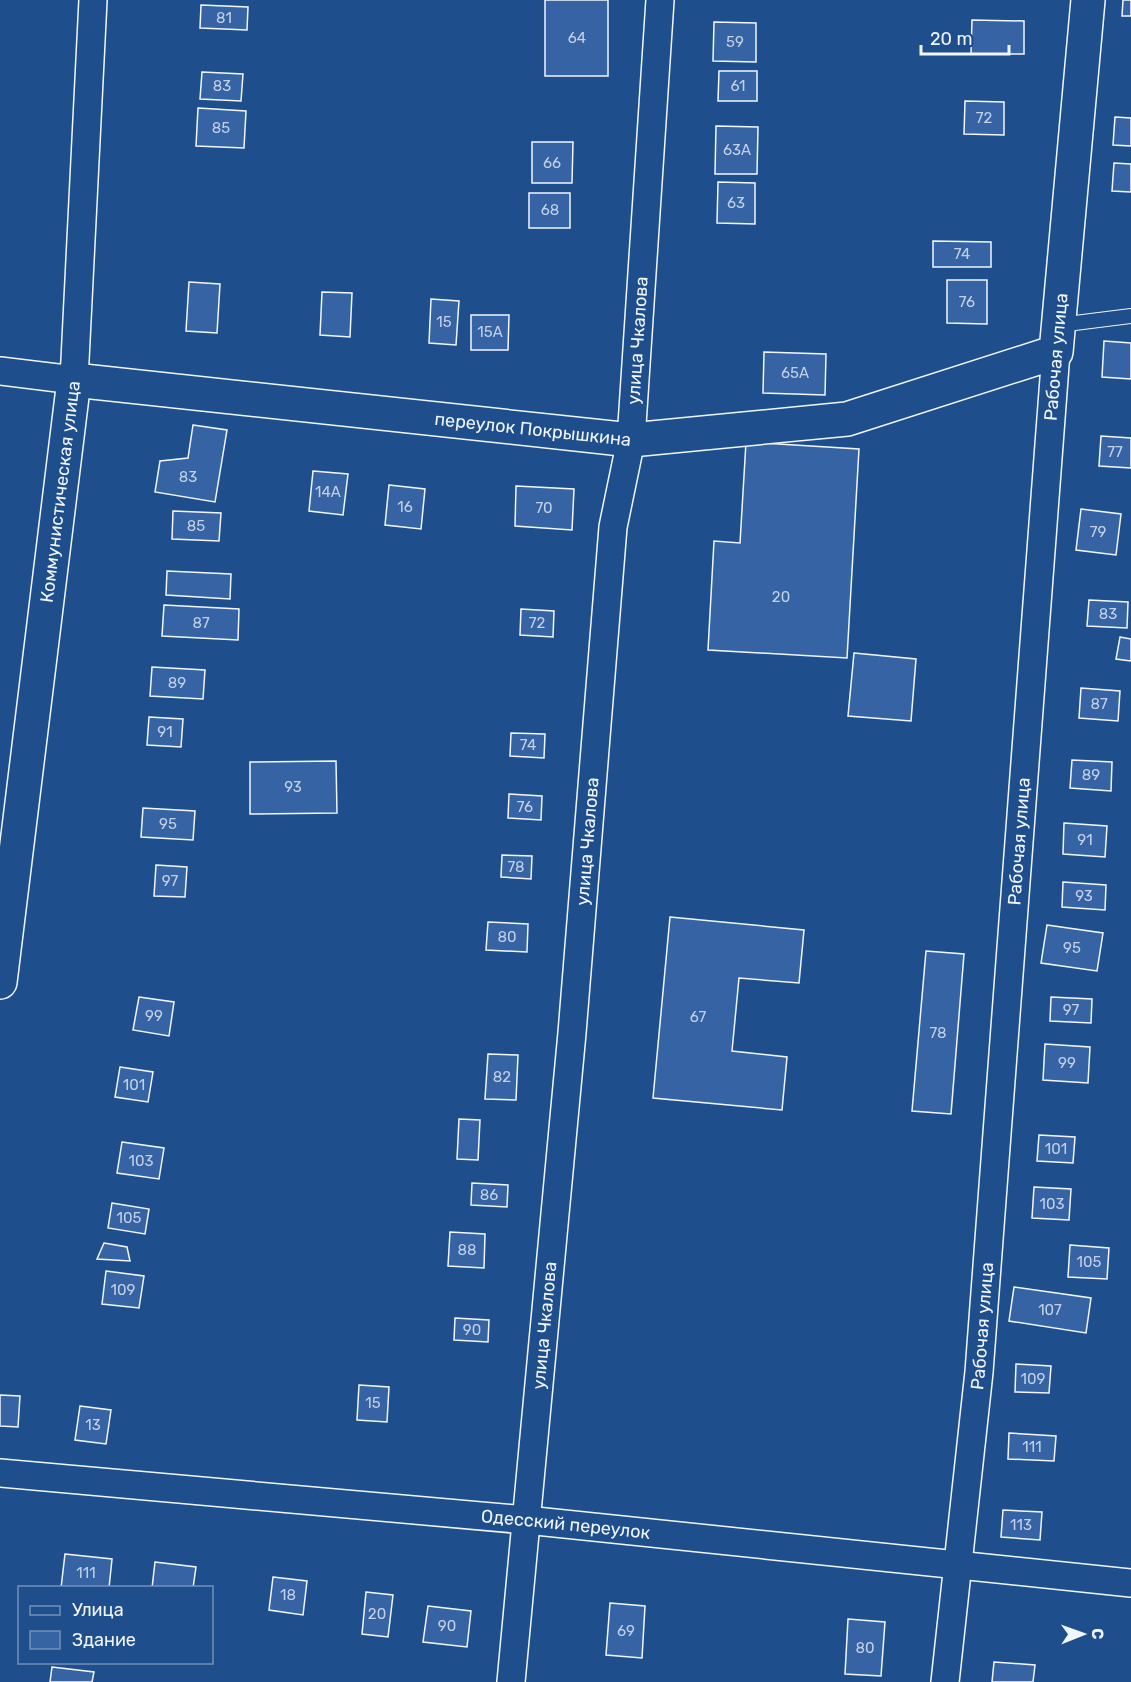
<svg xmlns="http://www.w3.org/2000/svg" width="1131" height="1682" viewBox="0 0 1131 1682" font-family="Rubik,sans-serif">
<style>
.building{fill:#3563a3;stroke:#f2f6ff;stroke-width:1.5}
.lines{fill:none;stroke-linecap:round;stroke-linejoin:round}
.lane-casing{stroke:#f2f6ff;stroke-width:16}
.street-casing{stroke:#f2f6ff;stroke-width:30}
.secondary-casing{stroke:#f2f6ff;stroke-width:36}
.lane{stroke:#1f4e8c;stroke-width:14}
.street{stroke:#1f4e8c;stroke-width:27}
.secondary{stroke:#1f4e8c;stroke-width:33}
.labels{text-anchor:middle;stroke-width:4.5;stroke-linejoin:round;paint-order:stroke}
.number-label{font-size:15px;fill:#c3d1e8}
.street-label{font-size:18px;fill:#f2f6ff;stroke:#1f4e8c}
</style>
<rect width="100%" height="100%" fill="#1f4e8c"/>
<g class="building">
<rect x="545" y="0" width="63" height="76"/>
<path d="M1123,0H1131V16H1122Z"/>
<path d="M201,5L248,7L247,30L200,28Z"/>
<path d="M972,20L1024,21V54H971Z"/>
<path d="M714,22L756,23V62L713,61Z"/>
<path d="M719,71H757V101H718Z"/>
<path d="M202,72L243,74L241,101L200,99Z"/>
<path d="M965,101L1004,102V135L964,134Z"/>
<path d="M198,108L246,111L244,148L196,146Z"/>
<path d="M1115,117L1131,118V146L1113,145Z"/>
<path d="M716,126L758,127L757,174H715Z"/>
<path d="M532,142H573L572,183H532Z"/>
<path d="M1114,163L1131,164V192L1112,191Z"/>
<path d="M718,182L755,183V224L717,223Z"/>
<rect x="529" y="193" width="41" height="35"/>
<path d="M933,241L991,242V267H933Z"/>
<path d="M947,280H987V324L947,323Z"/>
<path d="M189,282L220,284L217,333L186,331Z"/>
<path d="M322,292L352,293L350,337L320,335Z"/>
<path d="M431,299L459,301L456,345L429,343Z"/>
<path d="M471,315H509L508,350H471Z"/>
<path d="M1104,341L1131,343V379L1102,377Z"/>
<path d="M764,352L826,354L825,395L763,393Z"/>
<path d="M193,425L227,430L215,502L155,492L160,461L188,458Z"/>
<path d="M1101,436L1131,438V468L1099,466Z"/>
<path d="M746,442L859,449L847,658L708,650L714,541L740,543Z"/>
<path d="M313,471L348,474L343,515L309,511Z"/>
<path d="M389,485L425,489L421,529L385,525Z"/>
<path d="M516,486L574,489L572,530L515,526Z"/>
<path d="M1081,509L1121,514L1116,555L1076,550Z"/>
<path d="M173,511L221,513L219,541L172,539Z"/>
<path d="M167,571L231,574L230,599L166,595Z"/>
<path d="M1089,600L1128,602L1127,628L1087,626Z"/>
<path d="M164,605L239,609L238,640L162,636Z"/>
<path d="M521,609L554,611L553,637L520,635Z"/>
<path d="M1120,637L1131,639V661L1116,659Z"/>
<path d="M854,653L916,659L911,721L848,716Z"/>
<path d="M152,667L205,670L203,699L150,696Z"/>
<path d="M1081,688L1120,691L1118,721L1079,718Z"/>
<path d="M149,717L183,719L181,747L147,745Z"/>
<path d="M511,733L545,734L544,758L510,756Z"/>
<path d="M1072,760L1112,762L1111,791L1070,788Z"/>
<path d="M336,761L337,813L250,814V762Z"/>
<path d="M509,794L542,796L541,820L508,818Z"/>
<path d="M143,808L195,811L193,840L141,837Z"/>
<path d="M1064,823L1107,826L1105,857L1063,854Z"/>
<path d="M502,855L532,856L531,879L501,877Z"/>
<path d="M156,865L187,867L185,897L154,896Z"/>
<path d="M1063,882L1106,885L1105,910L1062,907Z"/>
<path d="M670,917L804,930L799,983L739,978L732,1051L787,1057L782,1110L653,1098Z"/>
<path d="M488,922L528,924L527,952L486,950Z"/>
<path d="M1047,925L1103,933L1097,971L1041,963Z"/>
<path d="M926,951L964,954L951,1114L912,1111Z"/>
<path d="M139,997L174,1002L169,1036L133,1030Z"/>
<path d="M1051,997L1092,999L1091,1023L1050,1021Z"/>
<path d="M1045,1044L1090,1047L1088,1083L1043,1080Z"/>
<path d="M488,1054L518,1055L516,1100L485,1099Z"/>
<path d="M120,1067L153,1072L148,1102L115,1097Z"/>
<path d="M459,1119L480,1120L478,1160L457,1159Z"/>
<path d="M1039,1135L1075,1137L1073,1163L1037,1161Z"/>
<path d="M122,1142L164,1148L159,1179L117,1173Z"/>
<path d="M472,1183L508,1185L507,1207L471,1205Z"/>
<path d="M1034,1187L1071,1189L1069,1220L1032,1218Z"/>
<path d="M112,1203L149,1209L145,1234L108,1228Z"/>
<path d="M450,1232L485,1234L484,1268L448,1266Z"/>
<path d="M104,1243L127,1247L130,1261L97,1259Z"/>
<path d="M1070,1245L1109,1248L1107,1279L1068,1277Z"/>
<path d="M106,1271L144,1276L139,1308L102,1304Z"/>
<path d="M1014,1287L1091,1298L1086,1333L1009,1321Z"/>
<path d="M455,1318L489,1320L488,1342L454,1340Z"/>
<path d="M1016,1364L1051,1366L1049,1393L1015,1392Z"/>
<path d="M359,1385L389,1387L387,1422L357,1420Z"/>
<path d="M0,1395L20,1396L18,1427L0,1426Z"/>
<path d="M80,1406L111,1410L106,1444L75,1440Z"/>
<path d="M1009,1433L1056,1436L1054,1461L1008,1459Z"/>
<path d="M1003,1510L1042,1512L1040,1540L1001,1537Z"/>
<path d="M65,1554L112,1559L109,1588H61Z"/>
<path d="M155,1562L196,1567L193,1588H152Z"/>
<path d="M273,1577L307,1581L303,1615L269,1610Z"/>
<path d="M366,1592L393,1595L388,1637L362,1634Z"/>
<path d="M610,1603L645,1606L642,1658L606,1655Z"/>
<path d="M428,1606L471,1611L467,1647L423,1642Z"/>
<path d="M848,1619L885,1622L881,1676L845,1674Z"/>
<path d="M994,1662L1035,1665L1033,1682H992Z"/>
<path d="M52,1667L94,1672L92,1682H50Z"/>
</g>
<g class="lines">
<g class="lane-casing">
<path id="lane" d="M1059,325L1131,316"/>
</g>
<g class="street-casing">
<g id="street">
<path d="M0,371L74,380L93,0"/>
<path id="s1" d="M0,1473L526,1520L1131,1583"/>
<path id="s2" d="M511,1682L572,1033L613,527L631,440L660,0"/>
<path id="s3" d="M945,1682L979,1372L1056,352"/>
</g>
</g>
<g class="secondary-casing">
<g id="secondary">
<path id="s4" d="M0,982L74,380L631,440L847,419L1056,352L1088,0"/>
</g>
</g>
<use href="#lane" class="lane"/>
<use href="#street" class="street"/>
<use href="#secondary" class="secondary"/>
</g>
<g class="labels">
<g class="number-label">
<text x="224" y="23">81</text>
<text x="577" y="43">64</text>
<text x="735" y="47">59</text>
<text x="222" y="91">83</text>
<text x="738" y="91">61</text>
<text x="984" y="123">72</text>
<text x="221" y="133">85</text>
<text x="737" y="155">63А</text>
<text x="552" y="168">66</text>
<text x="736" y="208">63</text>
<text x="550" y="215">68</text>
<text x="962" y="259">74</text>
<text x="967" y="307">76</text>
<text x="444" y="327">15</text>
<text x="490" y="337">15А</text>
<text x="795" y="378">65А</text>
<text x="1115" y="457">77</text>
<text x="188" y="482">83</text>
<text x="328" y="497">14А</text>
<text x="405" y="512">16</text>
<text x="544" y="513">70</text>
<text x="196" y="531">85</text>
<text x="1098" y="537">79</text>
<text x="781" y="602">20</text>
<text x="1108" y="619">83</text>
<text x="201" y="628">87</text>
<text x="537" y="628">72</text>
<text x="177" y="688">89</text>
<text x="1099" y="709">87</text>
<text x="165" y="737">91</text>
<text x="528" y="750">74</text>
<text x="1091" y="780">89</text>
<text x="293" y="792">93</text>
<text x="525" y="812">76</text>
<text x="168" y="829">95</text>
<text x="1085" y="845">91</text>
<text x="516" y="872">78</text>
<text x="170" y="886">97</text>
<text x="1084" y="901">93</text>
<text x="507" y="942">80</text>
<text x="1072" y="953">95</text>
<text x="1071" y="1015">97</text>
<text x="154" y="1021">99</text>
<text x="698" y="1022">67</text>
<text x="938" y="1038">78</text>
<text x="1067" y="1068">99</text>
<text x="502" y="1082">82</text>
<text x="134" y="1090">101</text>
<text x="1056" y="1154">101</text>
<text x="141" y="1166">103</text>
<text x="489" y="1200">86</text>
<text x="1052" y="1209">103</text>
<text x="129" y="1223">105</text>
<text x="467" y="1255">88</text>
<text x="1089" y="1267">105</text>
<text x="123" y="1295">109</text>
<text x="1050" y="1315">107</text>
<text x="472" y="1335">90</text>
<text x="1033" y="1384">109</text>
<text x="373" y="1408">15</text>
<text x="93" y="1430">13</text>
<text x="1032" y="1452">111</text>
<text x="1021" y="1530">113</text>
<text x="86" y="1578">111</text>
<text x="288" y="1600">18</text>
<text x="377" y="1619">20</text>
<text x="447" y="1631">90</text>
<text x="626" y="1636">69</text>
<text x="865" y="1653">80</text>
</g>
<g class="street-label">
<text dy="6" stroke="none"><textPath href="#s2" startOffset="1348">улица Чкалова</textPath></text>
<text transform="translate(1056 357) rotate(-85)" y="6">Рабочая улица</text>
<text dy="6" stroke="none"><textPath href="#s4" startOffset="1068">переулок Покрышкина</textPath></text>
<text dy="6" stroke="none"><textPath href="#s4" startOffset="494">Коммунистическая улица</textPath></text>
<text dy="6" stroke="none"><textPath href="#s2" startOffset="844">улица Чкалова</textPath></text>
<text dy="6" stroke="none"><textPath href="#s3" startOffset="844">Рабочая улица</textPath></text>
<text dy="6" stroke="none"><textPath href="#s2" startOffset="358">улица Чкалова</textPath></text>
<text dy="6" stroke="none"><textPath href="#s3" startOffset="358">Рабочая улица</textPath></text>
<text dy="6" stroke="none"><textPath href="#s1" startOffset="568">Одесский переулок</textPath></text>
</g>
</g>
<rect x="18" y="1586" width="195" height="78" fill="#1f4e8c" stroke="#7391ba" stroke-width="1.5"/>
<rect x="30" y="1606" width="30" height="9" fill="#1f4e8c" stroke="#7391ba" stroke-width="1.5"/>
<text x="72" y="1616" font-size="18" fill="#f2f6ff">Улица</text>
<rect x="30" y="1631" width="30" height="18" fill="#3563a3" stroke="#7391ba" stroke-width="1.5"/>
<text x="72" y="1646" font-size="18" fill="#f2f6ff">Здание</text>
<g transform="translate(1083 1634) rotate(89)" stroke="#1f4e8c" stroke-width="4.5" paint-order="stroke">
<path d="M0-4.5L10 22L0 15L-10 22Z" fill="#f2f6ff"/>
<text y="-9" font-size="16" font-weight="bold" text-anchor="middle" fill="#f2f6ff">С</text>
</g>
<path d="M921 45v9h88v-9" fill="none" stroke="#f2f6ff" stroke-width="3"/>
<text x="930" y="45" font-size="18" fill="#f2f6ff" stroke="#1f4e8c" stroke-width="4.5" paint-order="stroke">20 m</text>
</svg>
